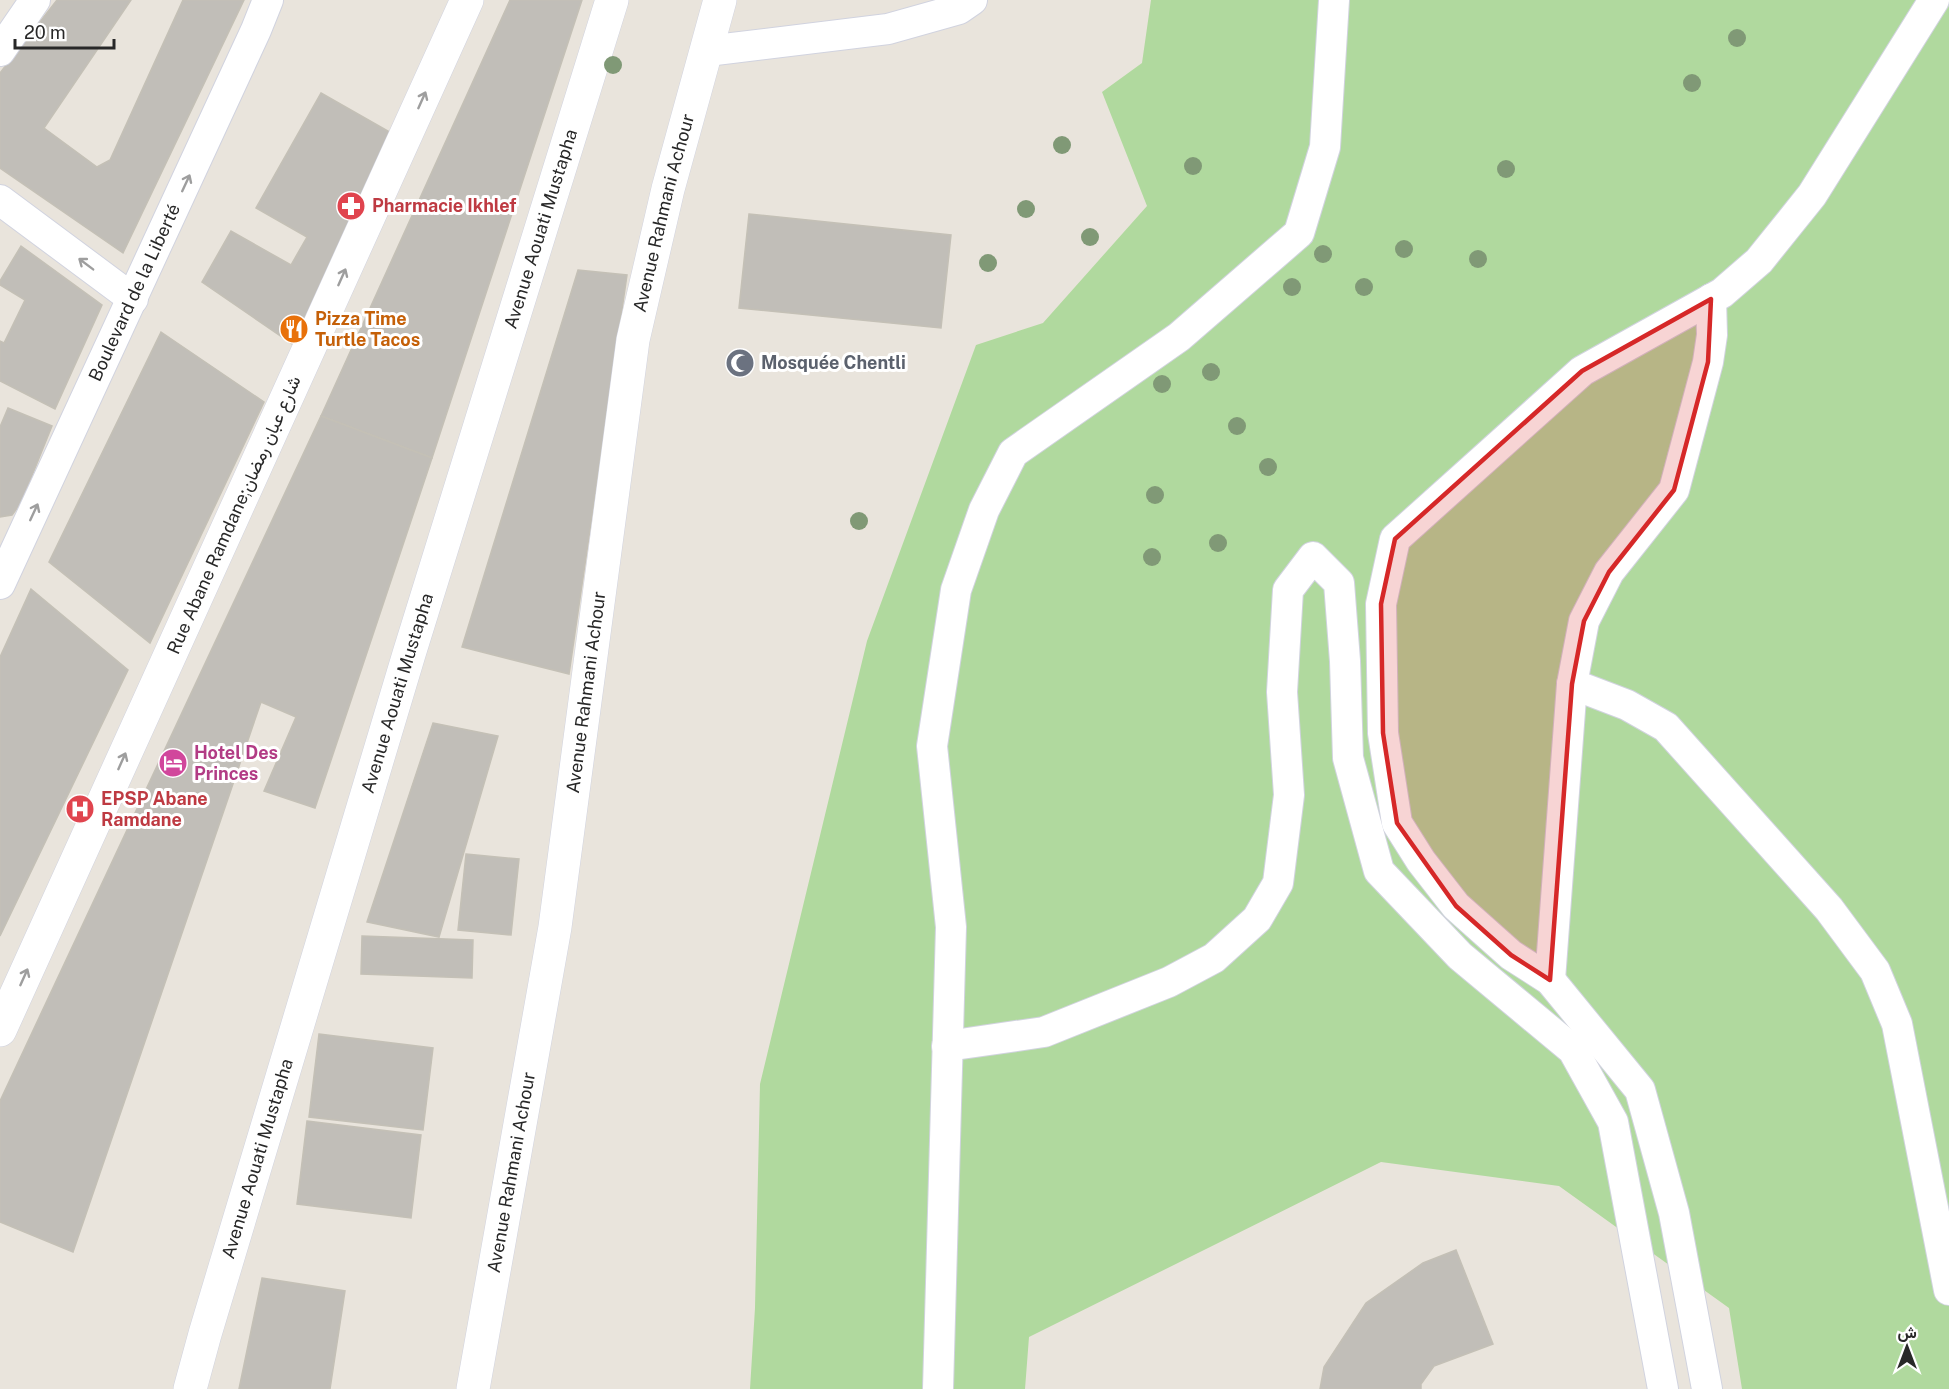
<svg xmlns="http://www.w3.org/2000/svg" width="1949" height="1389" viewBox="0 0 1949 1389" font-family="'Public Sans',Vazirmatn,sans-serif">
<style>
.green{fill:#b0d99e}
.building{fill:#c1beb8;stroke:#c4c0b6;stroke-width:1.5}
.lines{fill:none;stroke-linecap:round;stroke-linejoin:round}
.minor-casing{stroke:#d1d3df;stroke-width:32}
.tertiary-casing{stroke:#d1d3df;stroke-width:34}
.secondary-casing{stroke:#d1d3df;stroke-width:34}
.minor{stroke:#fff;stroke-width:30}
.tertiary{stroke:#fff;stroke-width:33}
.secondary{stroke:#fff;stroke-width:33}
.tree{fill:#809976}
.oneway{stroke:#9e9e9e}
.marked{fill:#d62828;fill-opacity:0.2;stroke:#d62828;stroke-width:4.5;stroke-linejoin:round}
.labels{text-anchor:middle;stroke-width:6;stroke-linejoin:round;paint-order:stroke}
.health-label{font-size:18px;font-weight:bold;fill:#be3a42;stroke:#fff;text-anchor:start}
.street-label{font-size:18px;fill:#282828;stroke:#fff}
.food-label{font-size:18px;font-weight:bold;fill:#c56008;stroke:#fff;text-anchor:start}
.worship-label{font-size:18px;font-weight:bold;fill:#5b616d;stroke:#fff;text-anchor:start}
.hotel-label{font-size:18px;font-weight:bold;fill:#b23c85;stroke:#fff;text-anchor:start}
</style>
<rect width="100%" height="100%" fill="#e9e4dc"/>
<path class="green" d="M1151,0H1949V1389H1742L1729,1308L1559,1186L1381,1162L1029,1337L1025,1389H750L755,1308L760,1084L867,641L976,345L1043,323L1147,206L1102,92L1142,63Z"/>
<g class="building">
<path d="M57,0H131L44,128L97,167L110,160L183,0H244L123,253L0,168V73Z"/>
<path d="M510,0H582L432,458L321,416Z"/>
<path d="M321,93L395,135L295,346L202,282L231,231L291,265L307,237L256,208Z"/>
<path d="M749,214L951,235L941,328L739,308Z"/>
<path d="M21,246L102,305L55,409L0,381V341L4,343L25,300L0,285V281Z"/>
<path d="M578,270L627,275L569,674L462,647Z"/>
<path d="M161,332L264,402L150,643L49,562Z"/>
<path d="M8,408L52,426L21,503L12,515L0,517V427Z"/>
<path d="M321,416L432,458L315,808L264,791L296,717L261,702L73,1252L0,1222V1101Z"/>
<path d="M31,589L128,670L0,936V657Z"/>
<path d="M433,723L498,736L439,937L367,922Z"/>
<path d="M466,854L519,859L511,935L458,930Z"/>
<path d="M362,936L473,940L472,978L361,974Z"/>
<path d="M319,1034L433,1048L423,1130L309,1117Z"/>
<path d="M307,1121L421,1135L411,1218L297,1204Z"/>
<path d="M1456,1250L1493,1344L1434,1366L1421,1384V1389H1320L1324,1367L1366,1303L1423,1263Z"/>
<path d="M262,1278L345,1291L330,1389H239Z"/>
</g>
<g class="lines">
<g class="minor-casing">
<g id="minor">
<path d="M0,51L35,0"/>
<path d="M707,51L888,29L959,9L972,0"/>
<path d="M0,200L133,299"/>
<path id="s1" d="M0,584L256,30L268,0"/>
<path d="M1572,684L1627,705L1666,727L1829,909L1875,971L1897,1024L1949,1290"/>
<path d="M1550,980L1572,684L1584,621L1609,572L1674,490L1708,362L1712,335L1711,299"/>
<path d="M947,1046L1044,1032L1169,982L1214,958L1257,919L1278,883L1289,795L1282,692L1288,590L1313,557L1339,583L1345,661L1348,758L1379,871L1460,956L1573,1050L1613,1122L1663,1389"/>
<path d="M938,1389L951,927L932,746L956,590L984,510L1013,453L1179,337L1299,233L1325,147L1334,0"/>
<path d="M1707,1389L1674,1213L1640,1090L1550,980L1511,955L1456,906L1421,861L1397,823L1383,733L1381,604L1395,539L1582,371L1722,293L1759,261L1812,195L1934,0"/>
</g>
</g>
<g class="tertiary-casing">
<g id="tertiary">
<path d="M0,1030L467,0"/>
<path id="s2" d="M473,1389L555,927L633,340L668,189L720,0"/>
</g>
</g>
<g class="secondary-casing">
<g id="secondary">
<path id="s3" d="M190,1389L205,1334L409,654L612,0"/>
</g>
</g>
<use href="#minor" class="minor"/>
<use href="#tertiary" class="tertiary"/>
<use href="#secondary" class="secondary"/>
</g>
<g class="tree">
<circle cx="1737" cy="38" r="9"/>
<circle cx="613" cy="65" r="9"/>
<circle cx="1692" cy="83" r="9"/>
<circle cx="1062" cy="145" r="9"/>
<circle cx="1193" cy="166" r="9"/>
<circle cx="1506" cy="169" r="9"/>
<circle cx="1026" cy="209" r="9"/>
<circle cx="1090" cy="237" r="9"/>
<circle cx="1404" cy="249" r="9"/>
<circle cx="1323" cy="254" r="9"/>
<circle cx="1478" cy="259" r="9"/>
<circle cx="988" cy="263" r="9"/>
<circle cx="1292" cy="287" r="9"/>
<circle cx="1364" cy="287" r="9"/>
<circle cx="1211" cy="372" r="9"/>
<circle cx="1162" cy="384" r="9"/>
<circle cx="1237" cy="426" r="9"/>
<circle cx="1268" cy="467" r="9"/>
<circle cx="1155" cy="495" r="9"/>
<circle cx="859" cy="521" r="9"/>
<circle cx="1218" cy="543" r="9"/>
<circle cx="1152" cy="557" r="9"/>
</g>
<defs><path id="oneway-shaft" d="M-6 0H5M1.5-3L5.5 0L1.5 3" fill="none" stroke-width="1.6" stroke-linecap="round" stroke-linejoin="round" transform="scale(1.5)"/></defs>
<g class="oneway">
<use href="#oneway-shaft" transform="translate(422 100) rotate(-66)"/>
<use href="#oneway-shaft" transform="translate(186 183) rotate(-65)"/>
<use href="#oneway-shaft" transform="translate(86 264) rotate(-143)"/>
<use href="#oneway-shaft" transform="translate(342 277) rotate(-66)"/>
<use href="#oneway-shaft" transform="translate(34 512) rotate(-65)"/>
<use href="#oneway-shaft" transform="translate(122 761) rotate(-66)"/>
<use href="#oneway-shaft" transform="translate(24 977) rotate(-66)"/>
</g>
<path class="marked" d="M1711,299L1708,362L1674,490L1609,572L1584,621L1572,684L1550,980L1511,955L1456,906L1397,823L1383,733L1381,604L1395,539L1582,371Z"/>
<defs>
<g id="pharmacy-disc" transform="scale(1.5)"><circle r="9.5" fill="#e0444e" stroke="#fff"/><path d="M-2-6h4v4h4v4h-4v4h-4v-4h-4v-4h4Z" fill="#fff"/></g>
<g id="restaurant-disc" transform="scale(1.5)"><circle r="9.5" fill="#e8710a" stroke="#fff"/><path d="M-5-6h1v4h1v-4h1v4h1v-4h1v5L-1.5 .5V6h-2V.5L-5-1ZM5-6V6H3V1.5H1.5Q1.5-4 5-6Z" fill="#fff"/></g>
<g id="mosque-disc" transform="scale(1.5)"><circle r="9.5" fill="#6b7280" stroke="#fff"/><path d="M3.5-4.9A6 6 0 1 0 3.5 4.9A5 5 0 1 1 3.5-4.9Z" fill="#fff"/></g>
<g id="hotel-disc" transform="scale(1.5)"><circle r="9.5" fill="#d1479c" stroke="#fff"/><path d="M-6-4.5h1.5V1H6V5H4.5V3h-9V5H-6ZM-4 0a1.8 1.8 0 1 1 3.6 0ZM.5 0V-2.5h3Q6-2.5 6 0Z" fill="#fff"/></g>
<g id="hospital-disc" transform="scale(1.5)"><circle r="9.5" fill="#e0444e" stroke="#fff"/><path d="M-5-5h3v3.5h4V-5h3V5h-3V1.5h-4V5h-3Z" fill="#fff"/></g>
</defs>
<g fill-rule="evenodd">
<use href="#pharmacy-disc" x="351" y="206"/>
<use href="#restaurant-disc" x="294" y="329"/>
<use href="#mosque-disc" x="740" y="363"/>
<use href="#hotel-disc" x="173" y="763"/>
<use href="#hospital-disc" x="80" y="809"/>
</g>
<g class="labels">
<g class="health-label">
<text x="372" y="212">Pharmacie Ikhlef</text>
<text x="101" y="805">EPSP Abane<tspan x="101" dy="21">Ramdane</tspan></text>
</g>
<g class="street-label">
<text dy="6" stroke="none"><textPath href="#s2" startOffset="1192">Avenue Rahmani Achour</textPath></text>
<text dy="6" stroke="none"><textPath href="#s3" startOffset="1212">Avenue Aouati Mustapha</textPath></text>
<text dy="6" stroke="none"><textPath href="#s1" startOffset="321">Boulevard de la Liberté</textPath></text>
<text transform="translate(234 515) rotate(-66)" y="6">Rue Abane Ramdane;شارع عبان رمضان</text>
<text dy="6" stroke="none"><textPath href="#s2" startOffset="706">Avenue Rahmani Achour</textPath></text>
<text dy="6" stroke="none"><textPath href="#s3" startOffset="726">Avenue Aouati Mustapha</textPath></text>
<text dy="6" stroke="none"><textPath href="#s3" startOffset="240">Avenue Aouati Mustapha</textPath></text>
<text dy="6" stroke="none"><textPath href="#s2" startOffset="220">Avenue Rahmani Achour</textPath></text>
</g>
<g class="food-label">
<text x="315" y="325">Pizza Time<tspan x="315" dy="21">Turtle Tacos</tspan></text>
</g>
<g class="worship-label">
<text x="761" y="369">Mosquée Chentli</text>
</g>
<g class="hotel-label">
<text x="194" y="759">Hotel Des<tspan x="194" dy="21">Princes</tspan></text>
</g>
</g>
<g transform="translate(1907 1347)" stroke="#ffffff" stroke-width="4.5" paint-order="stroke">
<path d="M0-4.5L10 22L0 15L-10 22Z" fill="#282828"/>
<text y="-9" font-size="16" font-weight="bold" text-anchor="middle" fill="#282828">ش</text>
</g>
<path d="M15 39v9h99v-9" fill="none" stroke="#282828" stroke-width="3"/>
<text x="24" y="39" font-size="18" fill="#282828" stroke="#ffffff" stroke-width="4.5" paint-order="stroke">20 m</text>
</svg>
